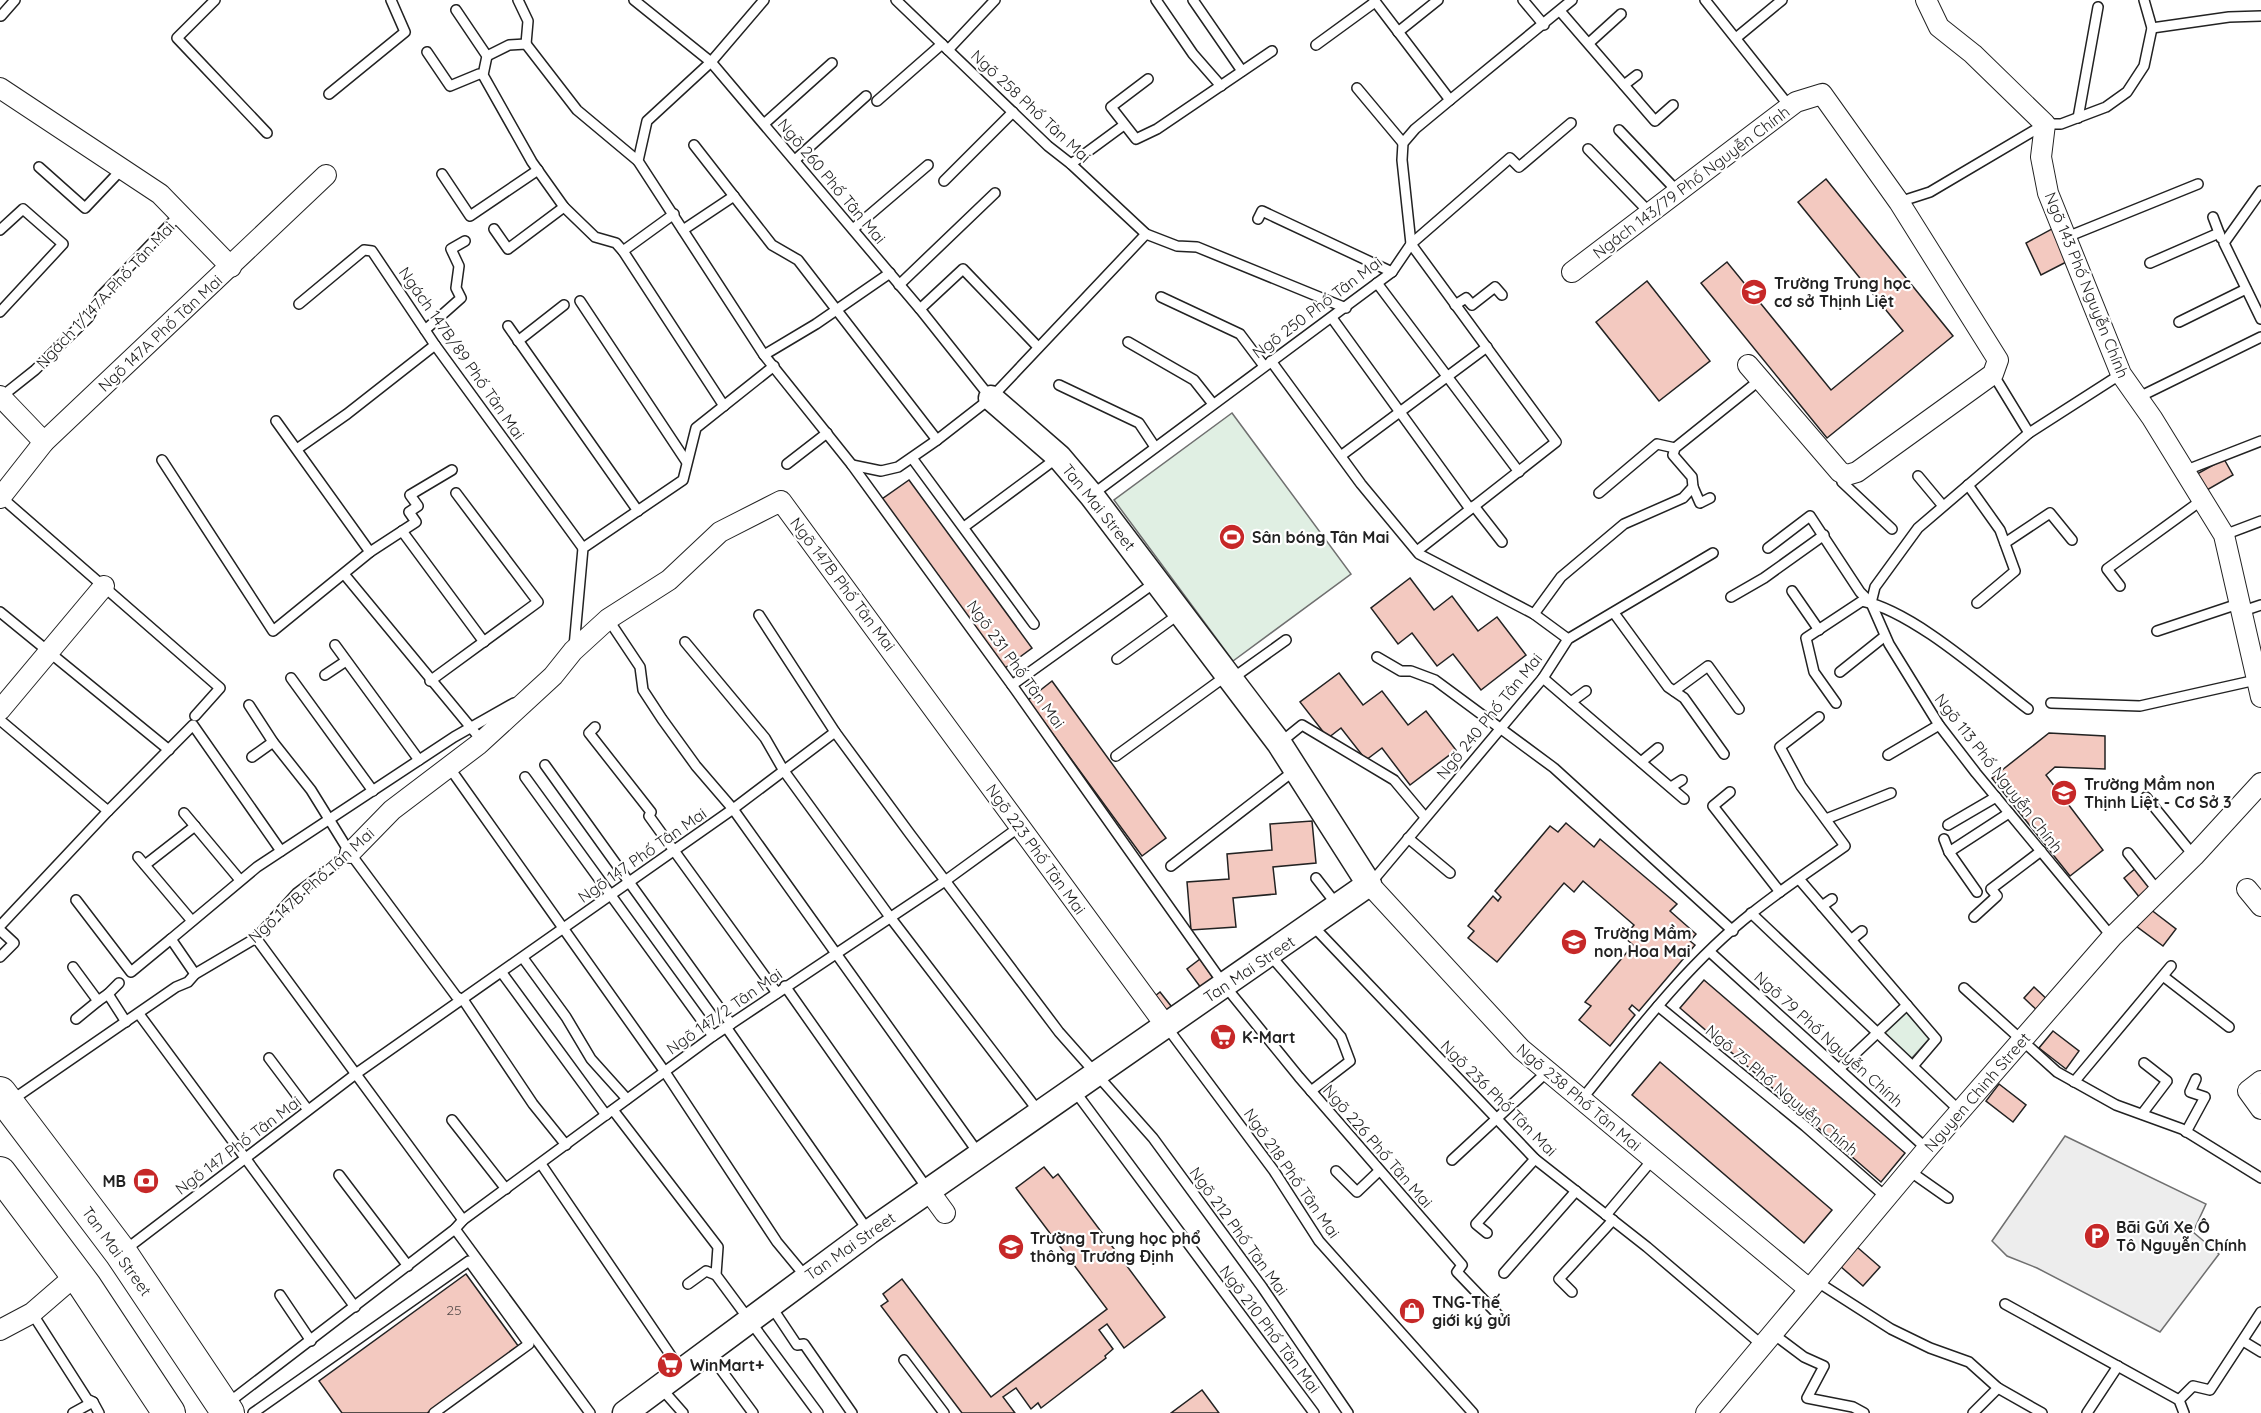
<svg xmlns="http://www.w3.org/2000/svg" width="2261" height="1413" viewBox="0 0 2261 1413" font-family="Quicksand,sans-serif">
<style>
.green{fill:#e0efe3;stroke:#6f6f6f;stroke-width:1.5}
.parking{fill:#ededed;stroke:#6f6f6f;stroke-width:1.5}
.building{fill:#f3c9c0;stroke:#222;stroke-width:1.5}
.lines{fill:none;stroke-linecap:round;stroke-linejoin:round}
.service-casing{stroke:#222;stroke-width:12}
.minor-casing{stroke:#222;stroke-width:22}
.tertiary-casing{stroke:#222;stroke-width:27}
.primary-casing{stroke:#222;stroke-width:34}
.service{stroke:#fff;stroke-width:9}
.minor{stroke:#fff;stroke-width:20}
.tertiary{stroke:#fff;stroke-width:24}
.primary{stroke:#fff;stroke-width:32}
.labels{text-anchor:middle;stroke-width:4.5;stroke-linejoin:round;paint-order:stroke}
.number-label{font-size:14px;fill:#564c4a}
.street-label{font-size:16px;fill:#222;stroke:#fff}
.poi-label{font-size:16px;font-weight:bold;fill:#222;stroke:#fff;text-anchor:start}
</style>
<rect width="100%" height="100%" fill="#fff"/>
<g class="green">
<path d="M1232,413L1351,574L1233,661L1114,500Z"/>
<path d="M1906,1010L1931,1037L1911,1059L1883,1034Z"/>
</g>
<path class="parking" d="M2065,1136L2206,1204L2193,1232L2219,1254L2160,1332L2037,1268L2007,1256L1992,1241Z"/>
<g class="building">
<path d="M1826,179L1953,336L1827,438L1701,283L1727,262L1831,390L1903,331L1798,202Z"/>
<path d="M2061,224L2072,259L2041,275L2026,243Z"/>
<path d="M1647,281L1710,361L1659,401L1596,322Z"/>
<path d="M2224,459L2233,475L2207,490L2197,474Z"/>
<path d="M909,480L1032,648L1005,668L882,499Z"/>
<path d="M1410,578L1434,610L1452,596L1478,631L1497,617L1526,655L1481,690L1453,654L1437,666L1412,633L1398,644L1371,608Z"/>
<path d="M1339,673L1363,705L1382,691L1408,725L1426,711L1456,750L1410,785L1382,748L1366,760L1341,728L1328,738L1300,702Z"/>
<path d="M1052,681L1166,838L1142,856L1028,700Z"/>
<path d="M2049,733L2105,736V769L2055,767L2046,775L2103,850L2070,876L1992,778Z"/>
<path d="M1312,821L1316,863L1273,867L1276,894L1233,898L1236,927L1191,930L1187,882L1229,879L1227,854L1272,850L1270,824Z"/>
<path d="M1566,823L1594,847L1600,839L1677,904L1670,911L1696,934L1690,941L1695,945L1639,1011L1632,1005L1629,1009L1635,1015L1610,1046L1579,1020L1591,1006L1585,1002L1633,945L1624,937L1634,925L1583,881L1574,892L1564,883L1497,962L1468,938L1474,931L1468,926L1493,896L1498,901L1501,897L1495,891L1550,826L1558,832Z"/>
<path d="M2136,868L2153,887L2140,898L2124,878Z"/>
<path d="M2150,909L2176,929L2163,946L2136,926Z"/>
<path d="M1200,959L1217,983L1204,992L1187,969Z"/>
<path d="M1704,980L1905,1153L1881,1182L1680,1008Z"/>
<path d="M2034,987L2052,1004L2041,1014L2024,998Z"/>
<path d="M1160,992L1175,1011L1165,1019L1150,1000Z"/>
<path d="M2053,1031L2079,1051L2066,1069L2039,1048Z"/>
<path d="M1660,1062L1832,1210L1804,1243L1632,1095Z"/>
<path d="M1999,1084L2026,1105L2013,1122L1986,1101Z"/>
<path d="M1044,1167L1053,1178L1058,1174L1165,1317L1124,1348L1107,1324L1099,1330L1113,1349L1105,1356L1106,1358L1041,1408L1038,1403L1031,1409L1016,1388L1003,1397L1015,1413H962L881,1306L888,1301L883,1294L902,1279L991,1397L1107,1309L1016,1188Z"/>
<path d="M1857,1247L1880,1267L1863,1286L1840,1266Z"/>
<path d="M466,1274L519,1347L427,1413H342L319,1381Z"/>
<path d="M1202,1390L1219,1413H1171Z"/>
</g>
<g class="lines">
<g class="service-casing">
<g id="service">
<path d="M215,0L177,38L267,133"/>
<path d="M518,0L528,21L526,44"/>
<path d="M634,0L711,62L920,309L990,397"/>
<path d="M764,0L711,62L647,121L638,161L764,355L852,465L1012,685L1225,986L1299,1077L1462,1265L1457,1272L1504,1321"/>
<path d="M896,0L1048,146L1071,164L1146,234L1177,246L1197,247L1346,308"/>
<path d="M1156,0L1193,54L1221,86"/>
<path d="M1193,0L1242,71"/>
<path d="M1374,0L1450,100"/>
<path d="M1523,0L1544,25"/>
<path d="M1705,0L1790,107"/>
<path d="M456,10L487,56L483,75L532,162L564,207L595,237L616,243L623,251L724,406"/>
<path d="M1560,11L1655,121L1673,105"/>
<path d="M1,16L15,0"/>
<path d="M2152,28L2229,17L2261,16"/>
<path d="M1398,32L1438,0"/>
<path d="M1736,38L1782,0"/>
<path d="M1589,43L1621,14"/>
<path d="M1316,45L1375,2"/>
<path d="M948,50L995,0"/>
<path d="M427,52L450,86L479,74L483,75"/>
<path d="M487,56L509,45L526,44L577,110L638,161"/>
<path d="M1148,79L1111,107L1136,139L1157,129L1272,51"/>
<path d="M1624,85L1637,75"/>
<path d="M1357,88L1403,143"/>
<path d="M329,94L405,32L391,0"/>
<path d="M877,101L942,44"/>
<path d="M2078,118L2098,7"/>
<path d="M764,124L832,63"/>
<path d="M1619,130L1678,192"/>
<path d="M694,145L772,245L798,260L937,440"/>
<path d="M1588,149L1650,213"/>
<path d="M795,160L866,96"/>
<path d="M1071,164L1124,125"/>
<path d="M39,167L85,208L122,169"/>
<path d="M442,174L470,216L538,170"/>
<path d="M944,181L1013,112"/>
<path d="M2261,191L2224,243L2261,319"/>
<path d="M1899,202L1930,192L2045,124H2061L2106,107L2127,92L2144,66L2152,28L2144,0"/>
<path d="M2213,217L2221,238"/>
<path d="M1258,219L1262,211L1392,272"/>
<path d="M494,229L508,249L564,207"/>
<path d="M853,229L928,165"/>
<path d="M0,230L23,209L63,244L0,312"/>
<path d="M683,230L734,196"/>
<path d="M2067,237L2198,184"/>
<path d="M623,251L674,214"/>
<path d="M2150,263L2219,233"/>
<path d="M1377,283L1519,472"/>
<path d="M899,285L995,193"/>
<path d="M1161,297L1240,334L1264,366"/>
<path d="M580,301L686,461"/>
<path d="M299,304L364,250L372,251L435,345L583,548"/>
<path d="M1455,305L1466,298L1472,305L1495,287L1502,295"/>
<path d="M920,309L963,269L1038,347"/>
<path d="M1332,318L1470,509"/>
<path d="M2179,322L2246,289"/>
<path d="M508,326L638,511"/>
<path d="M425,330L461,298L456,288L459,266L451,249L465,241"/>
<path d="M518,341L564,305"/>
<path d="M1128,342L1194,380L1213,404"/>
<path d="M764,355L816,324L890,273"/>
<path d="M1271,361L1361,484L1419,554L1534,614L1568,639"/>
<path d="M1993,374L2029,433L2121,374"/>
<path d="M1059,385L1139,423L1155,447"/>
<path d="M1,397L35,370L88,318L100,297L180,214"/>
<path d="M2137,398L2261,337"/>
<path d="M2029,433L1918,528L1875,587L1871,603L1889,644L1939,725L1976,773L2112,937"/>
<path d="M297,449L347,414L435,345"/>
<path d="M1342,455L1487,347"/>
<path d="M912,458L1034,624"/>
<path d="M162,460L273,631L370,552L276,421"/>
<path d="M787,464L827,433"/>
<path d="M852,465L881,471L898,467L937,440L991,398L1146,234"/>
<path d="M2184,471L2261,441"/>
<path d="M1840,474L1842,482L1892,529"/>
<path d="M1918,476L1943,506"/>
<path d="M1968,485L2000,530L2015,571L1977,603"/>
<path d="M1693,487L1700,503L1710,498"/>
<path d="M1599,493L1657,444L1675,448"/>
<path d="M1093,494L1392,272L1411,244L1402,160L1403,143L1415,129L1450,100L1572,0"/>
<path d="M1,497L220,688L195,716"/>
<path d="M1474,506L1502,542"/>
<path d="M964,527L1057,458"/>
<path d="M402,531L484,642"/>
<path d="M2224,535L2261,521"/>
<path d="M2005,543L2050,513L2072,540"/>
<path d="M1768,548L1810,516L1860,592L1871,603"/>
<path d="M1417,551L1556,442L1411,244L1510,158L1519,167L1571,123"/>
<path d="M370,552L416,522L409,512L418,506L410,495L452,470"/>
<path d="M344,574L482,741"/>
<path d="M2120,586L2107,569L2202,500"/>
<path d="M1792,591L1819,630"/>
<path d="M1731,597L1764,578L1824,535"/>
<path d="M2243,611L2261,605"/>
<path d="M0,612L169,750"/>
<path d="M1614,613L1668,687L1684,698L1724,754"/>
<path d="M1534,614L1561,577L1624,524L1683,498L1693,487L1692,477L1673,455L1675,448L1761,379"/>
<path d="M759,615L835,732L910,834L1059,1032L1153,1138L1262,1287L1348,1413"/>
<path d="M608,619L640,667L643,690L662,719L696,766L733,809L979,1154"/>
<path d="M2157,631L2241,603"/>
<path d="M685,642L765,738L784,771L890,917L1039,1112"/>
<path d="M335,645L419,760"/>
<path d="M574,647L583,548L683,480L696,428L774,366"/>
<path d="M1377,657L1401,671H1411L1435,680L1554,768L1733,931"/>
<path d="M1117,659L1179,614"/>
<path d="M1840,672L1885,636"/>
<path d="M325,675L346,661"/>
<path d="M291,678L373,791"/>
<path d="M1233,678L1286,640"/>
<path d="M1543,678L1684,799"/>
<path d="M430,681L538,602L456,493"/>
<path d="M1012,685L1157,581"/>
<path d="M1674,691L1708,666L1739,709"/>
<path d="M1571,702L1586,691"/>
<path d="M1836,703L1814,672L1806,638L1862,601C1913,611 1986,677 2028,709"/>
<path d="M2051,703L2140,706L2256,680"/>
<path d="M249,705L273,742L311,790L350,853L456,996L464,1001L533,1104L566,1145"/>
<path d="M0,720L108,811L193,725L281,851"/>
<path d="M595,727L589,733L651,812L649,816L777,993"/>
<path d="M1281,742L1302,725L1394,780L1425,817"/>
<path d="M1888,755L1939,725"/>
<path d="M1116,756L1226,676"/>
<path d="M252,757L273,742"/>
<path d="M1641,762L1658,748"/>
<path d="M545,765L731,1024"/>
<path d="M449,767L665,1072L777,1242L806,1277"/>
<path d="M525,777L713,1036"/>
<path d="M1671,787L1682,780"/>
<path d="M1730,792L1713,806L1780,892"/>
<path d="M2146,797L2194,856"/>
<path d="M184,813L240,880"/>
<path d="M1826,819L1891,793"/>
<path d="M1948,825L1996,797"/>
<path d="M1408,838L1450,873"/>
<path d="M1944,839L1949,852L1977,892"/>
<path d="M1949,852L2009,813"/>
<path d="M2128,853L2158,891"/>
<path d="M138,857L192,921"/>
<path d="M145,865L195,826"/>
<path d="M1171,866L1295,770"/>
<path d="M1316,878L1337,905"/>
<path d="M1799,879L1936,1039L1913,1066"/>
<path d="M1370,884L1543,678L1568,639L1713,553"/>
<path d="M76,900L131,972L171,939"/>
<path d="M1822,906L1832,899"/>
<path d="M1751,913L1960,1111"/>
<path d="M1974,917L1997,896L1991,889L2041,851"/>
<path d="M0,926L108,811"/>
<path d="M1313,926L1535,1159L1647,1247L1762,1345"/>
<path d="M0,930L14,943L0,957"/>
<path d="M256,938L463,1220"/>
<path d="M1852,939L1862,931"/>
<path d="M1710,952L1927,1149"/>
<path d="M1269,954L1341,1037L1350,1061L1311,1091"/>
<path d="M523,958L566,1017L591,1059L627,1099"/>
<path d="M73,967L98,1001L108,994L126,1022"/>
<path d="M502,973L606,1115"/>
<path d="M195,974L171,939L257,867L454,737L514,703"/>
<path d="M2163,976L2229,1027"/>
<path d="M785,986L929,1191"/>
<path d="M1964,988L2057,1072L2116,1105L2182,1129L2261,1178"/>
<path d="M108,994L119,983"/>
<path d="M1658,1006L1805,1126L1887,1198"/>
<path d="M139,1014L355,1307"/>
<path d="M76,1019L98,1001"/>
<path d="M1166,1026L1274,1171L1319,1241L1473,1413"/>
<path d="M726,1027L869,1232"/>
<path d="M269,1058L308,1110"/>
<path d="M1839,1069L1907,1005"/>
<path d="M2074,1082L2171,966"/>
<path d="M1074,1090L1314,1413"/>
<path d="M1582,1099C1634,1035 1686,965 1752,913C1782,889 1814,868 1845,846L1801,786L1780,747L1819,717"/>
<path d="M12,1100L176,987L188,982L195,974L256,938L297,893L350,853"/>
<path d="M613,1110L718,1247L716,1275L818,1413"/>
<path d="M2142,1114L2167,1081L2144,1063"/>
<path d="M452,1120L506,1189"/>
<path d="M2186,1132L2205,1097L2190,1092L2196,1079"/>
<path d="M1452,1160L1548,1071"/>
<path d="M541,1164L680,1369"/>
<path d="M1336,1171L1357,1192L1379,1171"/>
<path d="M1911,1172L1948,1198"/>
<path d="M339,1175L408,1266"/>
<path d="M1606,1215L1653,1159"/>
<path d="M455,1229L590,1413"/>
<path d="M1487,1233L1476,1224L1535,1159"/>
<path d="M125,1250L357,1073L733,809L835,732"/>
<path d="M1504,1273L1576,1191"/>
<path d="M1816,1281L1891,1329L1930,1348L1969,1362L1998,1388L2042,1413"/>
<path d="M688,1284L706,1271L716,1275"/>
<path d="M1572,1292L1559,1279L1613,1220"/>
<path d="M280,1295L311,1341"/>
<path d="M2005,1304L2179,1400L2184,1413"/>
<path d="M771,1306L797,1345L804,1344L852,1413"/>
<path d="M32,1313L87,1399L93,1402L99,1413"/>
<path d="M1772,1333L1804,1357L1824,1366L1807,1398L1853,1407L1864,1413"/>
<path d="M2243,1341L2261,1352"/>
<path d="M708,1352L753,1413"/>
<path d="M904,1360L944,1413"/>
<path d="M661,1388L683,1413"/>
<path d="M2179,1400L2193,1386L2210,1390L2261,1312"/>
<path d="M228,1403L455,1229L463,1220L713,1036L945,881L1018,828"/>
<path d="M73,1413L93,1402"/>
<path d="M253,1413L469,1261L529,1344L434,1413"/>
<path d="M1973,1413L1998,1388"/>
<path d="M2087,1413L2118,1366"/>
</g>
</g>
<g class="minor-casing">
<g id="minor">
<path d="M1926,0L1939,27L1973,54L2045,124L2041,157L2048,193L2121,374L2152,418L2224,535L2261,697"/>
<path d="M0,88L160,194L231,267"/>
<path d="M1572,272L1796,102L1822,94L1899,202L1998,360L1993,374L1857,472L1847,475L1840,472L1748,365"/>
<path d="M0,396L44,442"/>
<path d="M0,498L44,442L326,175"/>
<path d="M0,710L104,586"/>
<path d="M350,853L392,810L479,744L553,676L573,651L608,619L669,580L720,532L781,501L1166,1026"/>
<path d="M1369,884L1521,1049L1809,1289"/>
<path d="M2247,889L2261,906"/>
<path d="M2261,1081L2248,1091L2261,1109"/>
<path d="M929,1191L945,1213"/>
<path d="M0,1330L32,1313L76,1275"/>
<path d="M1706,1413L1927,1149L2112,937L2194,856L2261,783"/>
</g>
</g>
<g class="tertiary-casing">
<path id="tertiary" d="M625,1413L869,1232L1369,884L1279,743L1092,496L1059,457L991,398"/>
</g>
<g class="primary-casing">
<g id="primary">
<path d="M0,1093L121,1253L228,1413"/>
<path d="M0,1173L85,1286L169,1413"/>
</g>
</g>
<use href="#service" class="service"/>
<use href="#minor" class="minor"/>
<use href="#tertiary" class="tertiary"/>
<use href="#primary" class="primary"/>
</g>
<defs>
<g id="school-disc" transform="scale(1.35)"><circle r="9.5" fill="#c62828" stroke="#fff"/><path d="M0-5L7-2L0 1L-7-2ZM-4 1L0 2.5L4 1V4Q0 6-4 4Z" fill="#fff"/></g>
<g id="stadium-disc" transform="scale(1.35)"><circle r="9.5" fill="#c62828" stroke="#fff"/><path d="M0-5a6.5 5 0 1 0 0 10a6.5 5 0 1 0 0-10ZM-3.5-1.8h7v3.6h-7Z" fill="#fff"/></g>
<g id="supermarket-disc" transform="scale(1.35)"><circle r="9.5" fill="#c62828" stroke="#fff"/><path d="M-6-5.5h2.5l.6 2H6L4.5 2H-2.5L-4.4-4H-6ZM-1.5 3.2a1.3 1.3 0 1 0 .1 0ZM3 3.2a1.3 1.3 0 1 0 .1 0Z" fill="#fff"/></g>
<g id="bank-disc" transform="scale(1.35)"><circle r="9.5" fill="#c62828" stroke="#fff"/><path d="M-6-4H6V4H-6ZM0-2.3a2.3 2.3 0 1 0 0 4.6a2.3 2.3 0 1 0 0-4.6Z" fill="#fff"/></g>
<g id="parking-disc" transform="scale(1.35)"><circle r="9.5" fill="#c62828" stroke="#fff"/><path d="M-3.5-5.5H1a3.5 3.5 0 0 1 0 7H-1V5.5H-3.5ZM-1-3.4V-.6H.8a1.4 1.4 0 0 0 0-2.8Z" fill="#fff"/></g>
<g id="shop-disc" transform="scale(1.35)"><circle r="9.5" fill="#c62828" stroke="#fff"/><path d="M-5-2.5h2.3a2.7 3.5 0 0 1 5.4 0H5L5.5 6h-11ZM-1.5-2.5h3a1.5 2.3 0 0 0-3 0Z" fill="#fff"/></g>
</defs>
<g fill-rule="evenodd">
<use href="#school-disc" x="1754" y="292"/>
<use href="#stadium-disc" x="1232" y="537"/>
<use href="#school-disc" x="2064" y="793"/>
<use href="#school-disc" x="1574" y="942"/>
<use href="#supermarket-disc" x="1223" y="1037"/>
<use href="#bank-disc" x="146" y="1181"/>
<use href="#parking-disc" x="2097" y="1236"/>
<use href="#school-disc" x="1011" y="1247"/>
<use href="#shop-disc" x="1412" y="1311"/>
<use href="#supermarket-disc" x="670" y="1365"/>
</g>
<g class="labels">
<g class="number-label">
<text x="454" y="1315">25</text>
</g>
<g class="street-label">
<text transform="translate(1031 106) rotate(43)" y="6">Ngõ 258 Phố Tân Mai</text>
<text transform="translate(832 181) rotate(50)" y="6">Ngõ 260 Phố Tân Mai</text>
<text transform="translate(1691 182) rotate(-37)" y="6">Ngách 143/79 Phố Nguyễn Chính</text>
<text transform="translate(2087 285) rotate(68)" y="6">Ngõ 143 Phố Nguyễn Chính</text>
<text transform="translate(105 295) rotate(-47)" y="6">Ngách 1/147A Phố Tân Mai</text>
<text transform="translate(1317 307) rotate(-37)" y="6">Ngõ 250 Phố Tân Mai</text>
<text transform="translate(160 333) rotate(-43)" y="6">Ngõ 147A Phố Tân Mai</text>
<text transform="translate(462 353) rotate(55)" y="6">Ngách 147B/89 Phố Tân Mai</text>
<text transform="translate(1099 507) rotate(51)" y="6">Tan Mai Street</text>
<text transform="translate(843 584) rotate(53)" y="6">Ngõ 147B Phố Tân Mai</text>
<text transform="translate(1016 664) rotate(54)" y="6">Ngõ 231 Phố Tân Mai</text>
<text transform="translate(1489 716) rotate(-51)" y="6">Ngõ 240 Phố Tân Mai</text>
<text transform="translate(1999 773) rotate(52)" y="6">Ngõ 113 Phố Nguyễn Chính</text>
<text transform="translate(1036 849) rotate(54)" y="6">Ngõ 223 Phố Tân Mai</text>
<text transform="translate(642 855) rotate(-35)" y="6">Ngõ 147 Phố Tân Mai</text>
<text transform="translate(311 885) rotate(-42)" y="6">Ngõ 147B Phố Tân Mai</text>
<text transform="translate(1249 969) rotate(-34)" y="6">Tan Mai Street</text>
<text transform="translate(724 1011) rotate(-35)" y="6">Ngõ 147/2 Tân Mai</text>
<text transform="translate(1829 1039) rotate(42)" y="6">Ngõ 79 Phố Nguyễn Chính</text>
<text transform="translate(1782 1090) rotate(40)" y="6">Ngõ 75 Phố Nguyễn Chính</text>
<text transform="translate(1977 1092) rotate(-49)" y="6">Nguyen Chinh Street</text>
<text transform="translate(1579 1097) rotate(40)" y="6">Ngõ 238 Phố Tân Mai</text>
<text transform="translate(1499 1098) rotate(45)" y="6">Ngõ 236 Phố Tân Mai</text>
<text transform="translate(238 1145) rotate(-37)" y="6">Ngõ 147 Phố Tân Mai</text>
<text transform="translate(1378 1146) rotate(49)" y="6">Ngõ 226 Phố Tân Mai</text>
<text transform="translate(1292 1173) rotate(55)" y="6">Ngõ 218 Phố Tân Mai</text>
<text transform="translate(1239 1231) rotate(54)" y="6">Ngõ 212 Phố Tân Mai</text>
<text transform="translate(850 1246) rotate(-35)" y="6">Tan Mai Street</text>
<text transform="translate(117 1251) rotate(54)" y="6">Tan Mai Street</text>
<text transform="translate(1270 1329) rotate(53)" y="6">Ngõ 210 Phố Tân Mai</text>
</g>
<g class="poi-label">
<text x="1774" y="289">Trường Trung học<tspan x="1774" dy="18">cơ sở Thịnh Liệt</tspan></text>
<text x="1252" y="543">Sân bóng Tân Mai</text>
<text x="2084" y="790">Trường Mầm non<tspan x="2084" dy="18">Thịnh Liệt - Cơ Sở 3</tspan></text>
<text x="1594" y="939">Trường Mầm<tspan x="1594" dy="18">non Hoa Mai</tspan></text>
<text x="1242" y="1043">K-Mart</text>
<text x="126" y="1187" text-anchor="end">MB</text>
<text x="2116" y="1233">Bãi Gửi Xe Ô<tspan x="2116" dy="18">Tô Nguyễn Chính</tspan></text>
<text x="1030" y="1244">Trường Trung học phổ<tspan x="1030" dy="18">thông Trương Định</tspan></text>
<text x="1432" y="1308">TNG-Thế<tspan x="1432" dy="18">giới ký gửi</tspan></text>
<text x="690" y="1371">WinMart+</text>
</g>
</g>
</svg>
